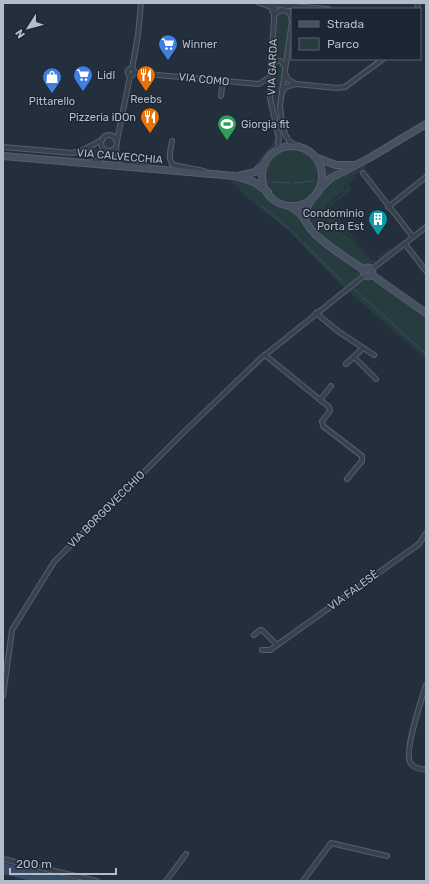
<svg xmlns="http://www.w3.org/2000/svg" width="429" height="884" viewBox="0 0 429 884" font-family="Rubik,sans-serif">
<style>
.green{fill:#263c3f}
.water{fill:#394c67}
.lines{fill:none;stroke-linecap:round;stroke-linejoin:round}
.stream{stroke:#394c67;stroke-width:1}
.street-casing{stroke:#565f6c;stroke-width:6}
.secondary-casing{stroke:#565f6c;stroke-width:8}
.street{stroke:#38414e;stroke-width:4}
.secondary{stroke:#465061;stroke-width:6}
.labels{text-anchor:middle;stroke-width:3;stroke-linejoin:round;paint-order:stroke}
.poi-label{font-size:11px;fill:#b4bcc9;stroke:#1d2633;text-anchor:start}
.street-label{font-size:11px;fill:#b4bcc9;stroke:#1d2633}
</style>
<rect width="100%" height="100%" fill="#242f3e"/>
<g class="green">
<path d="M282,11L289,13L290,19L279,96V122H278C268,86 273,52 276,15Z"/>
<circle cx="109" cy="143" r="6"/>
<path d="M95,147L101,150L102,155H100L97,158L64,155L83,153Z"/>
<circle cx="292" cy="175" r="26"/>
<path d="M3,152L95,159L101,157L99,159L95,160C64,158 34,157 3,154Z"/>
<path d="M323,163L338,167L346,168L333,174L325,179Z"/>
<path d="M365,163L366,167L360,172L350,177L342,192L326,206L324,217L325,222L329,225L352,239L370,260L378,261C374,263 370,265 366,265C355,264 329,242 319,235L315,231L308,220L307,216L312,201L319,195L328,182Z"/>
<path d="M358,175L348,184L352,189L330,207L371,259L377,258L391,248L392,250L379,260L377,258L370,259L353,238L331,225L326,221L325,217L327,207L343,193L350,178Z"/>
<path d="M231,178L248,182L260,189L274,202L298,213L307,228L359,269L360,275L366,280L378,282L426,316V359L340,284L287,229L244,195L237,186L231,183Z"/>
</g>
<path class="water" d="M3,863L82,881H31L3,874Z"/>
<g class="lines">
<g class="stream">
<path d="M254,168L275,142L276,138L273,126"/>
<path d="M343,175L364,165"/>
<path d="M272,182L290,183"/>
<path d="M295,183L314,181"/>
<path d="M312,205C322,197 325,186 335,179"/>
<path d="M262,206L287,227L344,283"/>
<path d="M355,290L426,354"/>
</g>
<g class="street-casing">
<g id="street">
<path d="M259,3L271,7L274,15L281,10L288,11L291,16L292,22"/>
<path d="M271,3L286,6H293L328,9"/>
<path d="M295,9V3"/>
<path d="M417,9L418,3"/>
<path d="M292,21L280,106L282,122L285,134L289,141L298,147"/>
<path d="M271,65C276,60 281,58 285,67"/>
<circle cx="131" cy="72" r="3.5"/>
<path d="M132,69L138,35L141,3"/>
<path d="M135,73L259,84L270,77"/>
<path d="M285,73L288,79L295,84"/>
<path d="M282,92L286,87L296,84L337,88L345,87L383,59"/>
<path d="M221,96L222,87"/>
<circle cx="109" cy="143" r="8"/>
<path d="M117,141L130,76"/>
<path d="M172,141C171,149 167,158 173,165L204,171"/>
<path d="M3,147L72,153L81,151L102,140"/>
<path d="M116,147C117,168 133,161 148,167"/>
<path d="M275,152L278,146L279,138L270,98L271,65L275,3"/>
<path d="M93,161H98L101,159L103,149"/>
<path d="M363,173L413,237"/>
<path d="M388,207L426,177"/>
<path d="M405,244L426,271"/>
<path d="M372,269L426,227"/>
<path d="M316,313L339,332L374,355"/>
<path d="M265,355L329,407L330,411L322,421L323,426L362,456V461L347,479"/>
<path d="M354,357L376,379"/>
<path d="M346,364L363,348"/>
<path d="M320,400L331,386"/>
<path d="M254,635L260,630H262L277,645"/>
<path d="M262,650H270L419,544L426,533"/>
<path d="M426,685C422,698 404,751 410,762C413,768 420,769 426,770"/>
<path d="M3,696L12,630L54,562L184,432L260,359L365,275"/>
<path d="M3,859L97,881"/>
<path d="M166,881L186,854"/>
<path d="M303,881L331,843L387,856"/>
</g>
</g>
<g class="secondary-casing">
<g id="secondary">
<circle cx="292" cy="176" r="30"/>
<path d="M3,156L235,176L254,182L268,192"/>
<path d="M315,157L336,165H354"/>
<path d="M238,176L255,172L265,164"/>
<path d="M320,188L331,178L371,157L426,124"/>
<path d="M289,206C307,215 303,223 316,235C330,248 348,259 364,270"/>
<path d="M305,220L307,208L311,199"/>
<circle cx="368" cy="272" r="4.5"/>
<path d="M372,275L426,313"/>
</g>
</g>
<use href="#street" class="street"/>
<use href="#secondary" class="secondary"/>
</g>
<defs>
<g id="supermarket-pin" transform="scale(1)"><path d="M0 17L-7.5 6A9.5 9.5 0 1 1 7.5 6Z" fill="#3f7fe0" stroke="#1d2633"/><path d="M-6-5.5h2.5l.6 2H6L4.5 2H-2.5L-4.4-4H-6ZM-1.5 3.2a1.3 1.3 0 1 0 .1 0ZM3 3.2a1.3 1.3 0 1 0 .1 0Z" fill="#fff"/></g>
<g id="restaurant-pin" transform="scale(1)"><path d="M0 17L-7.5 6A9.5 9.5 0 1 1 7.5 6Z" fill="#e8710a" stroke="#1d2633"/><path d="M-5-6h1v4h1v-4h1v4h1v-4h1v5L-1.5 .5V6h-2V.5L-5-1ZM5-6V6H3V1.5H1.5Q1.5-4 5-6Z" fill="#fff"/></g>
<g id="shop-pin" transform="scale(1)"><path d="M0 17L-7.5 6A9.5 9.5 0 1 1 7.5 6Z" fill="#3f7fe0" stroke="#1d2633"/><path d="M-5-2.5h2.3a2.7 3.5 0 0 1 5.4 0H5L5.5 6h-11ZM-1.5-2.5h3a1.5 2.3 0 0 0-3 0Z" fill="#fff"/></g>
<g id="stadium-pin" transform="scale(1)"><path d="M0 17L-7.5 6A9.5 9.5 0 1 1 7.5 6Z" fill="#2e9e5b" stroke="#1d2633"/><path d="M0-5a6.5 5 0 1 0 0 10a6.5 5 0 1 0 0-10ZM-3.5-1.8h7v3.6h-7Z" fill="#fff"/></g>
<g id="building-pin" transform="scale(1)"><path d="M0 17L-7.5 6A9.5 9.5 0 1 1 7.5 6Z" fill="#0f9aa8" stroke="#1d2633"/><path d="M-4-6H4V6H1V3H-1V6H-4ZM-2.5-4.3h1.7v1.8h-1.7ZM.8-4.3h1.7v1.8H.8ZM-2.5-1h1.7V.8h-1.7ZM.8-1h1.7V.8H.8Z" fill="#fff"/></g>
</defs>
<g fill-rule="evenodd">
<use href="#supermarket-pin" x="168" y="44"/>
<use href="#supermarket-pin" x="83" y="75"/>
<use href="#restaurant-pin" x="146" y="75"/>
<use href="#shop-pin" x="52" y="77"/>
<use href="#restaurant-pin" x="150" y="117"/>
<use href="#stadium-pin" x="227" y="124"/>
<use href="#building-pin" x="378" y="219"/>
</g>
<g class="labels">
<g class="poi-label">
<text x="182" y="48">Winner</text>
<text x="97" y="79">Lidl</text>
<text x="146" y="103" text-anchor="middle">Reebs</text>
<text x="52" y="105" text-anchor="middle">Pittarello</text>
<text x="136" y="121" text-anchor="end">Pizzeria iDOn</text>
<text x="241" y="128">Giorgia fit</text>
<text x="364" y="217" text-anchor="end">Condominio<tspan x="364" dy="13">Porta Est</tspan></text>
</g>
<g class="street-label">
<text transform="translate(272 67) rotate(-88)" y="4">VIA GARDA</text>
<text transform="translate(204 79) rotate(6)" y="4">VIA COMO</text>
<text transform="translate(120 156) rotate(5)" y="4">VIA CALVECCHIA</text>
<text transform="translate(106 509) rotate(-45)" y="4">VIA BORGOVECCHIO</text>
<text transform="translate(353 590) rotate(-36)" y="4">VIA FALESÈ</text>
</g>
</g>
<rect width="429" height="884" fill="none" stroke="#b4bcc9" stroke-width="8"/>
<rect x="291" y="8" width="130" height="52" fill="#1d2633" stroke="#59626f"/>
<rect x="299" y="21" width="20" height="6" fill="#465061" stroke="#59626f"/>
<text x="327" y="28" font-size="12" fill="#b4bcc9">Strada</text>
<rect x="299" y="38" width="20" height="12" fill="#263c3f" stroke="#59626f"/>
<text x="327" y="48" font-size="12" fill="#b4bcc9">Parco</text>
<g transform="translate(28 28) rotate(234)" stroke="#1d2633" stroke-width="3" paint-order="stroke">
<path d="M0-3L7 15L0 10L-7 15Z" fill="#b4bcc9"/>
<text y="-6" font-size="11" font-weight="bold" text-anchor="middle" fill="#b4bcc9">N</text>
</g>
<path d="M10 868v6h106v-6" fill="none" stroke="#b4bcc9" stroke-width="2"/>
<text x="16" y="868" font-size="12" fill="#b4bcc9" stroke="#1d2633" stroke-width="3" paint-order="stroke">200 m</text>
</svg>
